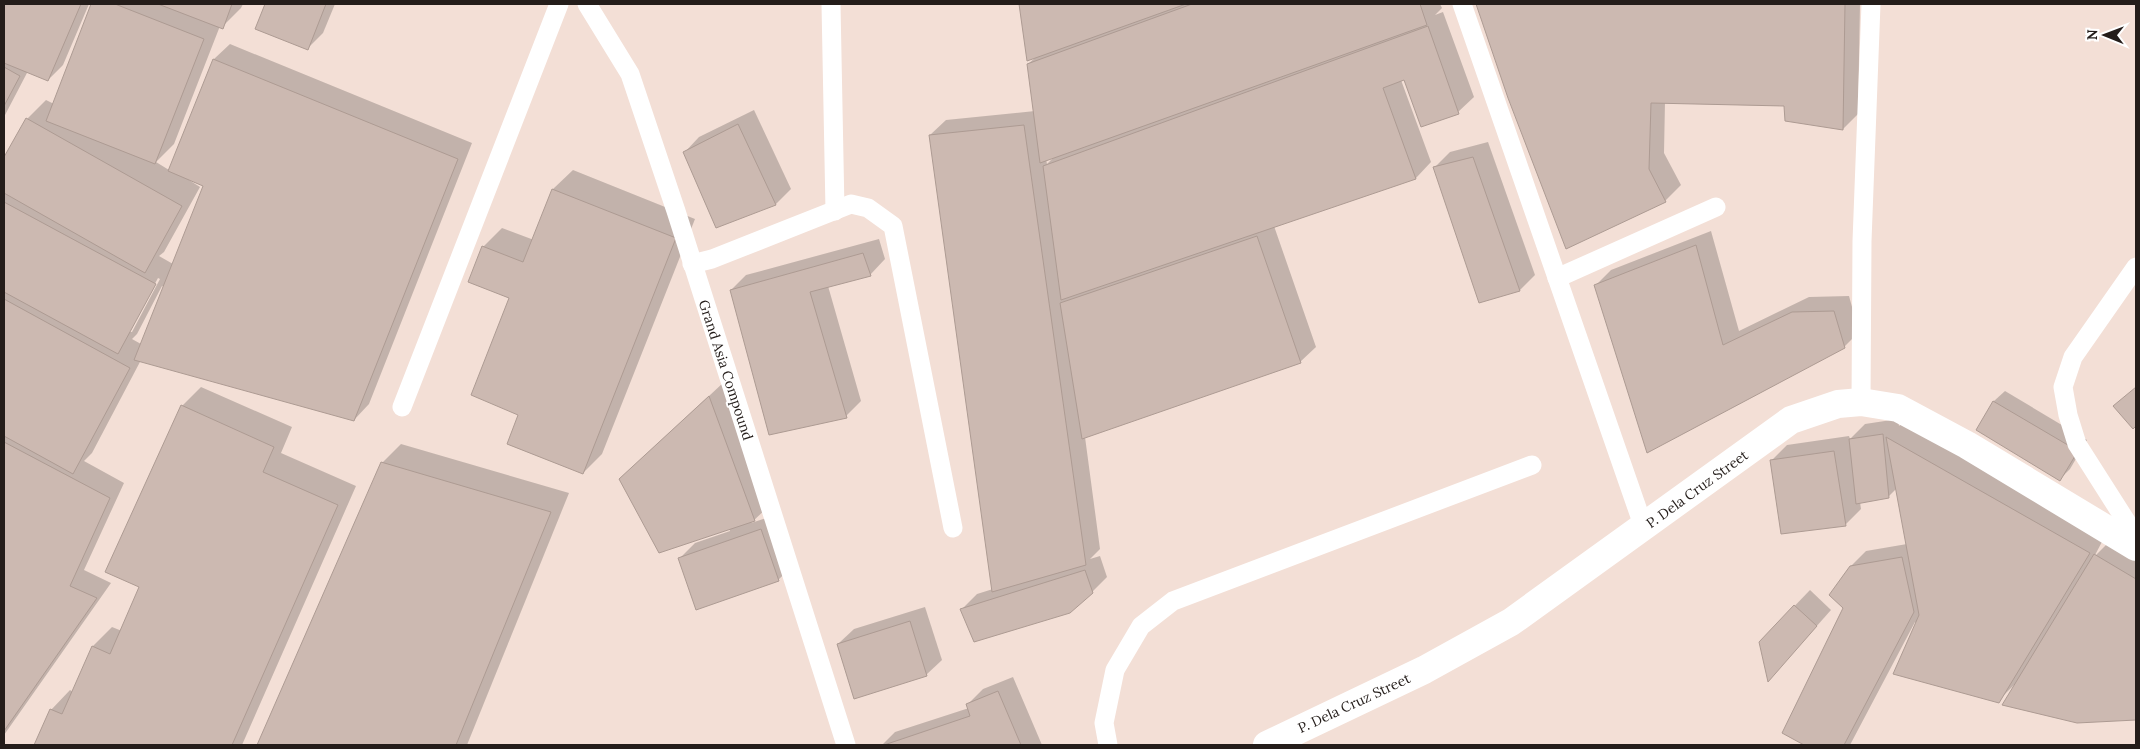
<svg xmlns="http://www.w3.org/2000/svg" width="2140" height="749" viewBox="0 0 2140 749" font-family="Lora,serif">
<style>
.shadow{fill:#0003;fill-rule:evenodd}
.building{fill:#ccb9b1;stroke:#ad9b93}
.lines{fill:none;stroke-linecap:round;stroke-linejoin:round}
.lane{stroke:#fff;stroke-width:19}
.street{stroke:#fff;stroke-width:28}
.labels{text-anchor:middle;stroke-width:4;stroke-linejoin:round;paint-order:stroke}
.street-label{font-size:14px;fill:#241d1a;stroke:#fff}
</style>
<rect width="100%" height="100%" fill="#f3dfd6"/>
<g class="shadow">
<path d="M4,4H89L63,65L48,80L28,71L4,117Z"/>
<path d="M93,4H243L241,8L222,27L220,26L174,144L156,162L169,170L214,59L230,44L472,143L369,404L354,420L141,360L92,453L84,461L124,483L84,570L111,583L4,735V160L27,119L46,100L54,104ZM189,179L205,186L173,264L159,256L164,252L200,187L189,180ZM158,278L160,279L132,332H129ZM162,286L164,287L141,344L132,339L137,334Z"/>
<path d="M267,4H335L323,33L308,48L257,28Z"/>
<path d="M1020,4H1440L1442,8L1435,15L1443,12L1474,97L1458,112L1405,78L1401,80L1431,162L1416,178L1274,226L1316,347L1300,362L1085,437L1100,549L1090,559L1100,556L1107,577L1092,592L962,609L977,594L993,589L930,135L946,120L1035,111L1028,64L1036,57L1028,60ZM1055,156L1047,164L1046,159Z"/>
<path d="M1477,4H1860L1858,114L1843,129L1785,105L1665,102L1664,153L1681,185L1665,201L1566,247L1509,98Z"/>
<path d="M754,110L791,189L776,204L684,153L699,137Z"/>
<path d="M1488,142L1535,275L1520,290L1435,167L1450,152Z"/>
<path d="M573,170L695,219L602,454L583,473L520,414L510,297L483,247L502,228L534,240L553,189Z"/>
<path d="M1711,231L1739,331L1809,297L1849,296L1859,332L1844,347L1648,451L1596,285L1611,270Z"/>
<path d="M879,239L885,259L870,275L828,286L861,401L846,416L731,290L746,275Z"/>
<path d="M724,382L770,505L751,523L776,515L794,565L778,580L680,558L695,543L730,531L729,528L620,479Z"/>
<path d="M201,387L292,427L281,453L356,486L242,745H35L51,710L70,690L73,692L93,646L112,627L122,631L141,587L182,406Z"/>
<path d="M2005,391L2087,440L2070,469L2060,479L1977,430L1994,401Z"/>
<path d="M1898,419L1899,426L1902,423L2104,538L2094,557L2111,540L2136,555V719L2077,722L2015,684L1998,701L1915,622L1850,745H1806L1784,732L1845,608L1850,567L1866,551L1907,544L1897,488L1888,497L1860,502L1861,509L1846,524L1771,461L1787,445L1849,436L1850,439L1865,424Z"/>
<path d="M401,444L569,493L467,745H259L382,463Z"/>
<path d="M1810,590L1831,610L1769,680L1760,642Z"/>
<path d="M925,607L942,660L926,675L838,644L854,629Z"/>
<path d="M1013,677L1042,745H882L895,732L969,708L968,704L983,689Z"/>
</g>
<g class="building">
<path d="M4,4H81L48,81L4,63Z"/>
<path d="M91,4H115L204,39L155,164L46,121Z"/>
<path d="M158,4H232L223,29Z"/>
<path d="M265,4H326L308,50L255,29Z"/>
<path d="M1019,4H1186L1027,61Z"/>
<path d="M1192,4H1420L1427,25L1040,163L1027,64Z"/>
<path d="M1476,4H1845L1843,130L1785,121L1784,106L1651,103L1649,169L1666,202L1566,249L1508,98Z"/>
<path d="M1428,26L1459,114L1421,127L1404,80L1383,88L1416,179L1061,300L1043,166Z"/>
<path d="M213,59L458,159L354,421L134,360L203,186L168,171Z"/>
<path d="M4,67L20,76L4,106Z"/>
<path d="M26,118L182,206L145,273L4,193V157Z"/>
<path d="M738,124L776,205L716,228L683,152Z"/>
<path d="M1024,125L1086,565L992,592L929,135Z"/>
<path d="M1473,157L1520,291L1479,303L1433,167Z"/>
<path d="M552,189L676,238L583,474L507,444L518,415L471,395L509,298L468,282L482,246L523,262Z"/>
<path d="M4,202L156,284L118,354L4,292Z"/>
<path d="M1257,236L1301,363L1082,439L1060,303Z"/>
<path d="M1696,245L1723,345L1792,312L1834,311L1845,348L1647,453L1594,285Z"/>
<path d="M863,253L871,276L810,292L847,418L769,435L730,290Z"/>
<path d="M4,299L130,368L73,474L4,436Z"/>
<path d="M2136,387V426L2133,429L2113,406Z"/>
<path d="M709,396L755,521L659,553L619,479Z"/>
<path d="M1993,401L2078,451L2060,481L1976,430Z"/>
<path d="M181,405L274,447L263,472L338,505L232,745H34L50,709L62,714L92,646L110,654L139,587L105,572Z"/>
<path d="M1883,434L1889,498L1856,504L1849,439Z"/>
<path d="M1886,437L2090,553L1999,703L1893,674L1919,615Z"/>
<path d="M4,442L110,498L70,586L97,598L4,731Z"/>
<path d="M1834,451L1846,526L1781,534L1770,460Z"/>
<path d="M381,462L551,512L456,745H257Z"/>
<path d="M761,529L779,581L696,610L678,558Z"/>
<path d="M2094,554L2136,579V720L2077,723L2002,705Z"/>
<path d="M1902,557L1914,612L1844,745H1804L1782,733L1843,608L1829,595L1850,566Z"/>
<path d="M1085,570L1093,593L1070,613L974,642L960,609Z"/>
<path d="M1794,605L1817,626L1768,682L1759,642Z"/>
<path d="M910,621L927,676L854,699L837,644Z"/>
<path d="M998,691L1021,745H884L970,716L966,704Z"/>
</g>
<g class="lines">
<g class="lane">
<path d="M587,4L630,74L676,211L846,745"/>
<path d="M831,4L835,211"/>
<path d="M1462,4L1644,528"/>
<path d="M692,264L712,259L851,204L868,208L893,226L953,528"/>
<path d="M1557,278L1716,207"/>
<path d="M1861,402L1862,241L1871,4"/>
<path d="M402,407L559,4"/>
<path d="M2133,532L2077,444L2068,415L2063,387L2073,357L2136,267"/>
<path d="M1108,745L1104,723L1115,670L1141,626L1173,601L1532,465"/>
</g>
<path class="street" d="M1267,745L1424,670L1511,622L1791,420L1838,404L1861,402L1898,408L1967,445L2136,547"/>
</g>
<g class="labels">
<g class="street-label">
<text transform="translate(726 370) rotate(72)" y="5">Grand Asia Compound</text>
<text transform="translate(1697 489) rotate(-36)" y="5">P. Dela Cruz Street</text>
<text transform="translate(1354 703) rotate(-25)" y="5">P. Dela Cruz Street</text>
</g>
</g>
<rect width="2140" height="749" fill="none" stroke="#241d1a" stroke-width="10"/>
<g transform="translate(2105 35) rotate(271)" stroke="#ffffff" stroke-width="4" paint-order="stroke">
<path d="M0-4L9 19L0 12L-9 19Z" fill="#241d1a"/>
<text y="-8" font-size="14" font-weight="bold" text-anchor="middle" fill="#241d1a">N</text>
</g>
</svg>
